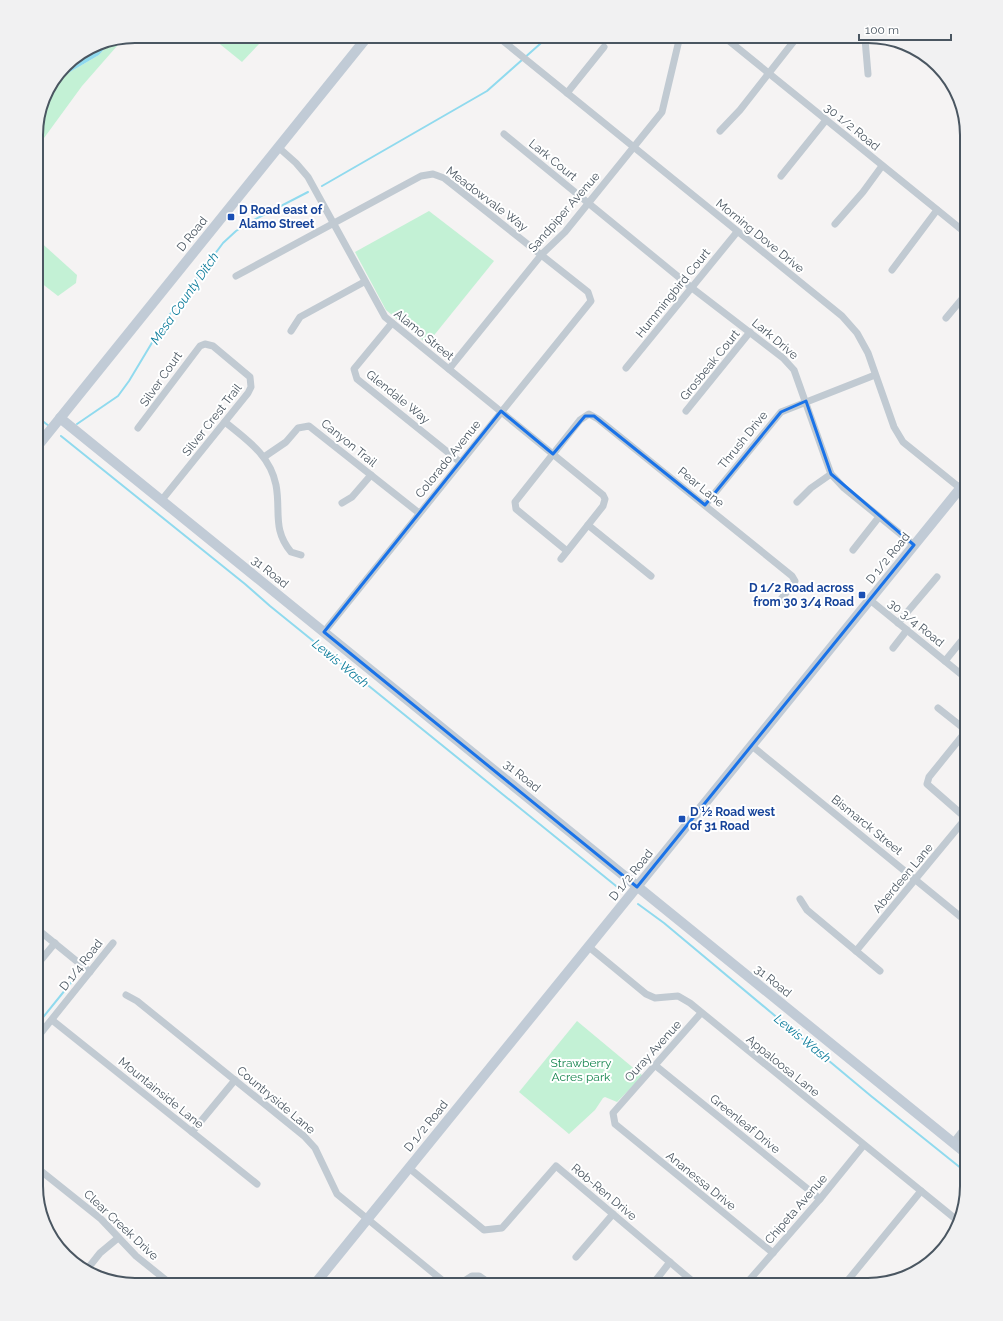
<svg xmlns="http://www.w3.org/2000/svg" width="1003" height="1321" viewBox="0 0 1003 1321" font-family="Raleway,sans-serif">
<style>
.green{fill:#c3f1d5}
.water{fill:#90daee}
.lines{fill:none;stroke-linecap:round;stroke-linejoin:round}
.stream{stroke:#90daee;stroke-width:2}
.street{stroke:#c1cad2;stroke-width:7}
.secondary{stroke:#c1cbd6;stroke-width:10}
.marked{fill:none;stroke:#1a73e8;stroke-width:3;stroke-linejoin:round}
.transit-dot{fill:#1a4fb4;stroke:#fff;stroke-width:1.5}
.labels{text-anchor:middle;stroke-width:4;stroke-linejoin:round;paint-order:stroke}
.street-label{font-size:12px;fill:#4a5661;stroke:#fff}
.transit-label{font-size:12px;font-weight:bold;fill:#164399;stroke:#fff;text-anchor:start}
.park-label{font-size:12px;fill:#17864f;stroke:#fff}
.water-label{font-size:13px;font-style:italic;fill:#0c7c9b;stroke:#fff}
.rim{fill:none;stroke:#4a5661;stroke-width:2}
</style>
<rect width="100%" height="100%" fill="#f5f3f3"/>
<g class="green">
<path d="M210,36H250L259,44L242,62Z"/>
<path d="M124,38L82,86L36,149V128L46,91L53,82L99,55L112,40Z"/>
<path d="M429,211L494,261L427,344L386,310L355,252Z"/>
<path d="M36,238L77,275L76,283L58,296L36,279Z"/>
<path d="M577,1021L643,1076L617,1102L605,1097L603,1098L595,1110L569,1134L519,1092Z"/>
</g>
<path class="water" d="M112,40L99,55L53,82C70,60 83,46 112,40Z"/>
<g class="lines">
<g class="stream">
<path d="M322,186L487,91L549,36"/>
<path d="M36,416L49,426"/>
<path d="M77,424L118,396L129,381L165,321L223,243L236,231L252,221L308,192"/>
<path d="M61,436L245,584L270,606L621,890"/>
<path d="M638,904L664,923L871,1096L967,1173"/>
<path d="M36,1026L74,979"/>
</g>
<g class="street">
<path d="M497,36L842,316L857,333L868,353L894,427L903,442L960,488"/>
<path d="M723,36L967,234"/>
<path d="M827,36L842,40L879,37"/>
<path d="M865,39L868,74"/>
<path d="M567,93L604,47"/>
<path d="M720,131L740,110L798,36"/>
<path d="M504,134L692,288L783,358L794,370L831,474L844,488L914,545"/>
<path d="M278,147L296,163L308,177L385,317L603,495L605,499L603,506L561,559"/>
<path d="M781,176L826,120"/>
<path d="M835,224L863,192L882,166"/>
<path d="M892,270L937,210"/>
<path d="M236,276L421,176L433,174L444,178L588,292L591,301L324,632"/>
<path d="M946,318L967,293"/>
<path d="M392,323L354,369L357,379L460,462"/>
<path d="M291,331L300,317L364,282"/>
<path d="M626,368L737,232"/>
<path d="M449,369L542,254L565,232L662,112L680,36"/>
<path d="M686,411L750,332"/>
<path d="M225,422C247,440 270,455 276,485C281,511 272,529 291,552L301,555"/>
<path d="M138,428L200,346L205,344L213,346L250,377L251,387L248,393L161,501"/>
<path d="M264,457L286,442L298,428L309,426L419,513"/>
<path d="M797,502L811,488L831,474"/>
<path d="M342,503L352,497L371,475"/>
<path d="M705,505L781,412L875,375"/>
<path d="M588,525L651,576"/>
<path d="M853,550L879,517"/>
<path d="M567,551L516,509L515,502L580,420L589,414L598,419L792,576L795,581L793,584L778,603"/>
<path d="M870,600L967,679"/>
<path d="M898,623L937,577"/>
<path d="M893,648L907,630"/>
<path d="M945,661L967,634"/>
<path d="M938,708L967,731"/>
<path d="M752,746L967,922"/>
<path d="M967,819L927,784L929,777L967,730"/>
<path d="M800,899L807,910L880,971"/>
<path d="M36,928L90,972"/>
<path d="M589,947L646,994L655,998L678,996L690,1003L958,1221"/>
<path d="M856,951L966,818"/>
<path d="M36,966L55,943"/>
<path d="M126,995L137,1001L304,1136L315,1148L337,1194L448,1285"/>
<path d="M701,1013L613,1113L615,1124L773,1253"/>
<path d="M52,1020L257,1184"/>
<path d="M36,1039L113,943"/>
<path d="M656,1066L820,1199"/>
<path d="M192,1132L235,1080"/>
<path d="M953,1143L967,1125"/>
<path d="M36,1167L101,1219L136,1256L172,1285"/>
<path d="M409,1168L484,1230L502,1228L556,1166L697,1285"/>
<path d="M576,1257L613,1214"/>
<path d="M85,1272L100,1253L118,1238"/>
<path d="M458,1285L472,1276H479L492,1285"/>
<path d="M652,1285L670,1262"/>
<path d="M745,1285L820,1199L863,1146"/>
<path d="M844,1285L921,1191"/>
</g>
<g class="secondary">
<path d="M60,418L967,1154"/>
<path d="M36,448L368,36"/>
<path d="M314,1285L967,480"/>
</g>
</g>
<path class="marked" d="M806,401L831,474L914,545L637,887L324,632L501,411L553,454L585,416H594L705,505L781,412Z"/>
<g class="transit-dot">
<rect x="227" y="213" width="8" height="8" rx="2"/>
<rect x="858" y="591" width="8" height="8" rx="2"/>
<rect x="678" y="815" width="8" height="8" rx="2"/>
</g>
<g class="labels">
<g class="street-label">
<text transform="translate(852 127) rotate(39)" y="4">30 1/2 Road</text>
<text transform="translate(553 160) rotate(39)" y="4">Lark Court</text>
<text transform="translate(487 199) rotate(37)" y="4">Meadowvale Way</text>
<text transform="translate(564 212) rotate(-49)" y="4">Sandpiper Avenue</text>
<text transform="translate(192 234) rotate(-51)" y="4">D Road</text>
<text transform="translate(760 236) rotate(39)" y="4">Morning Dove Drive</text>
<text transform="translate(673 293) rotate(-51)" y="4">Hummingbird Court</text>
<text transform="translate(424 335) rotate(39)" y="4">Alamo Street</text>
<text transform="translate(775 339) rotate(40)" y="4">Lark Drive</text>
<text transform="translate(710 365) rotate(-51)" y="4">Grosbeak Court</text>
<text transform="translate(161 379) rotate(-55)" y="4">Silver Court</text>
<text transform="translate(398 397) rotate(39)" y="4">Glendale Way</text>
<text transform="translate(212 420) rotate(-52)" y="4">Silver Crest Trail</text>
<text transform="translate(743 440) rotate(-51)" y="4">Thrush Drive</text>
<text transform="translate(349 443) rotate(39)" y="4">Canyon Trail</text>
<text transform="translate(448 459) rotate(-51)" y="4">Colorado Avenue</text>
<text transform="translate(701 487) rotate(39)" y="4">Pear Lane</text>
<text transform="translate(888 558) rotate(-51)" y="4">D 1/2 Road</text>
<text transform="translate(270 572) rotate(39)" y="4">31 Road</text>
<text transform="translate(916 623) rotate(39)" y="4">30 3/4 Road</text>
<text transform="translate(522 776) rotate(39)" y="4">31 Road</text>
<text transform="translate(867 825) rotate(39)" y="4">Bismarck Street</text>
<text transform="translate(631 875) rotate(-51)" y="4">D 1/2 Road</text>
<text transform="translate(903 878) rotate(-50)" y="4">Aberdeen Lane</text>
<text transform="translate(81 965) rotate(-52)" y="4">D 1/4 Road</text>
<text transform="translate(773 981) rotate(39)" y="4">31 Road</text>
<text transform="translate(653 1051) rotate(-48)" y="4">Ouray Avenue</text>
<text transform="translate(783 1066) rotate(39)" y="4">Appaloosa Lane</text>
<text transform="translate(161 1093) rotate(39)" y="4">Mountainside Lane</text>
<text transform="translate(276 1100) rotate(40)" y="4">Countryside Lane</text>
<text transform="translate(745 1124) rotate(39)" y="4">Greenleaf Drive</text>
<text transform="translate(426 1126) rotate(-51)" y="4">D 1/2 Road</text>
<text transform="translate(701 1181) rotate(39)" y="4">Ananessa Drive</text>
<text transform="translate(604 1192) rotate(40)" y="4">Rob-Ren Drive</text>
<text transform="translate(796 1209) rotate(-49)" y="4">Chipeta Avenue</text>
<text transform="translate(121 1225) rotate(43)" y="4">Clear Creek Drive</text>
</g>
<g class="transit-label">
<text x="239" y="214">D Road east of<tspan x="239" dy="14">Alamo Street</tspan></text>
<text x="854" y="592" text-anchor="end">D 1/2 Road across<tspan x="854" dy="14">from 30 3/4 Road</tspan></text>
<text x="690" y="816">D ½ Road west<tspan x="690" dy="14">of 31 Road</tspan></text>
</g>
<g class="park-label">
<text x="581" y="1067">Strawberry<tspan x="581" dy="14">Acres park</tspan></text>
</g>
<g class="water-label">
<text transform="translate(184 298) rotate(-55)" y="5">Mesa County Ditch</text>
<text transform="translate(341 663) rotate(39)" y="5">Lewis Wash</text>
<text transform="translate(803 1038) rotate(39)" y="5">Lewis Wash</text>
</g>
</g>
<path d="M0 0H1003V1321H0ZM135 43H868A92 92 0 0 1 960 135V1186A92 92 0 0 1 868 1278H135A92 92 0 0 1 43 1186V135A92 92 0 0 1 135 43Z" fill="#f1f1f2" fill-rule="evenodd"/>
<path class="rim" d="M135 43H868A92 92 0 0 1 960 135V1186A92 92 0 0 1 868 1278H135A92 92 0 0 1 43 1186V135A92 92 0 0 1 135 43Z"/>
<path d="M859 34v6h92v-6" fill="none" stroke="#4a5661" stroke-width="2"/>
<text x="865" y="34" font-size="12" fill="#4a5661" stroke="#ffffff" stroke-width="3" paint-order="stroke">100 m</text>
</svg>
